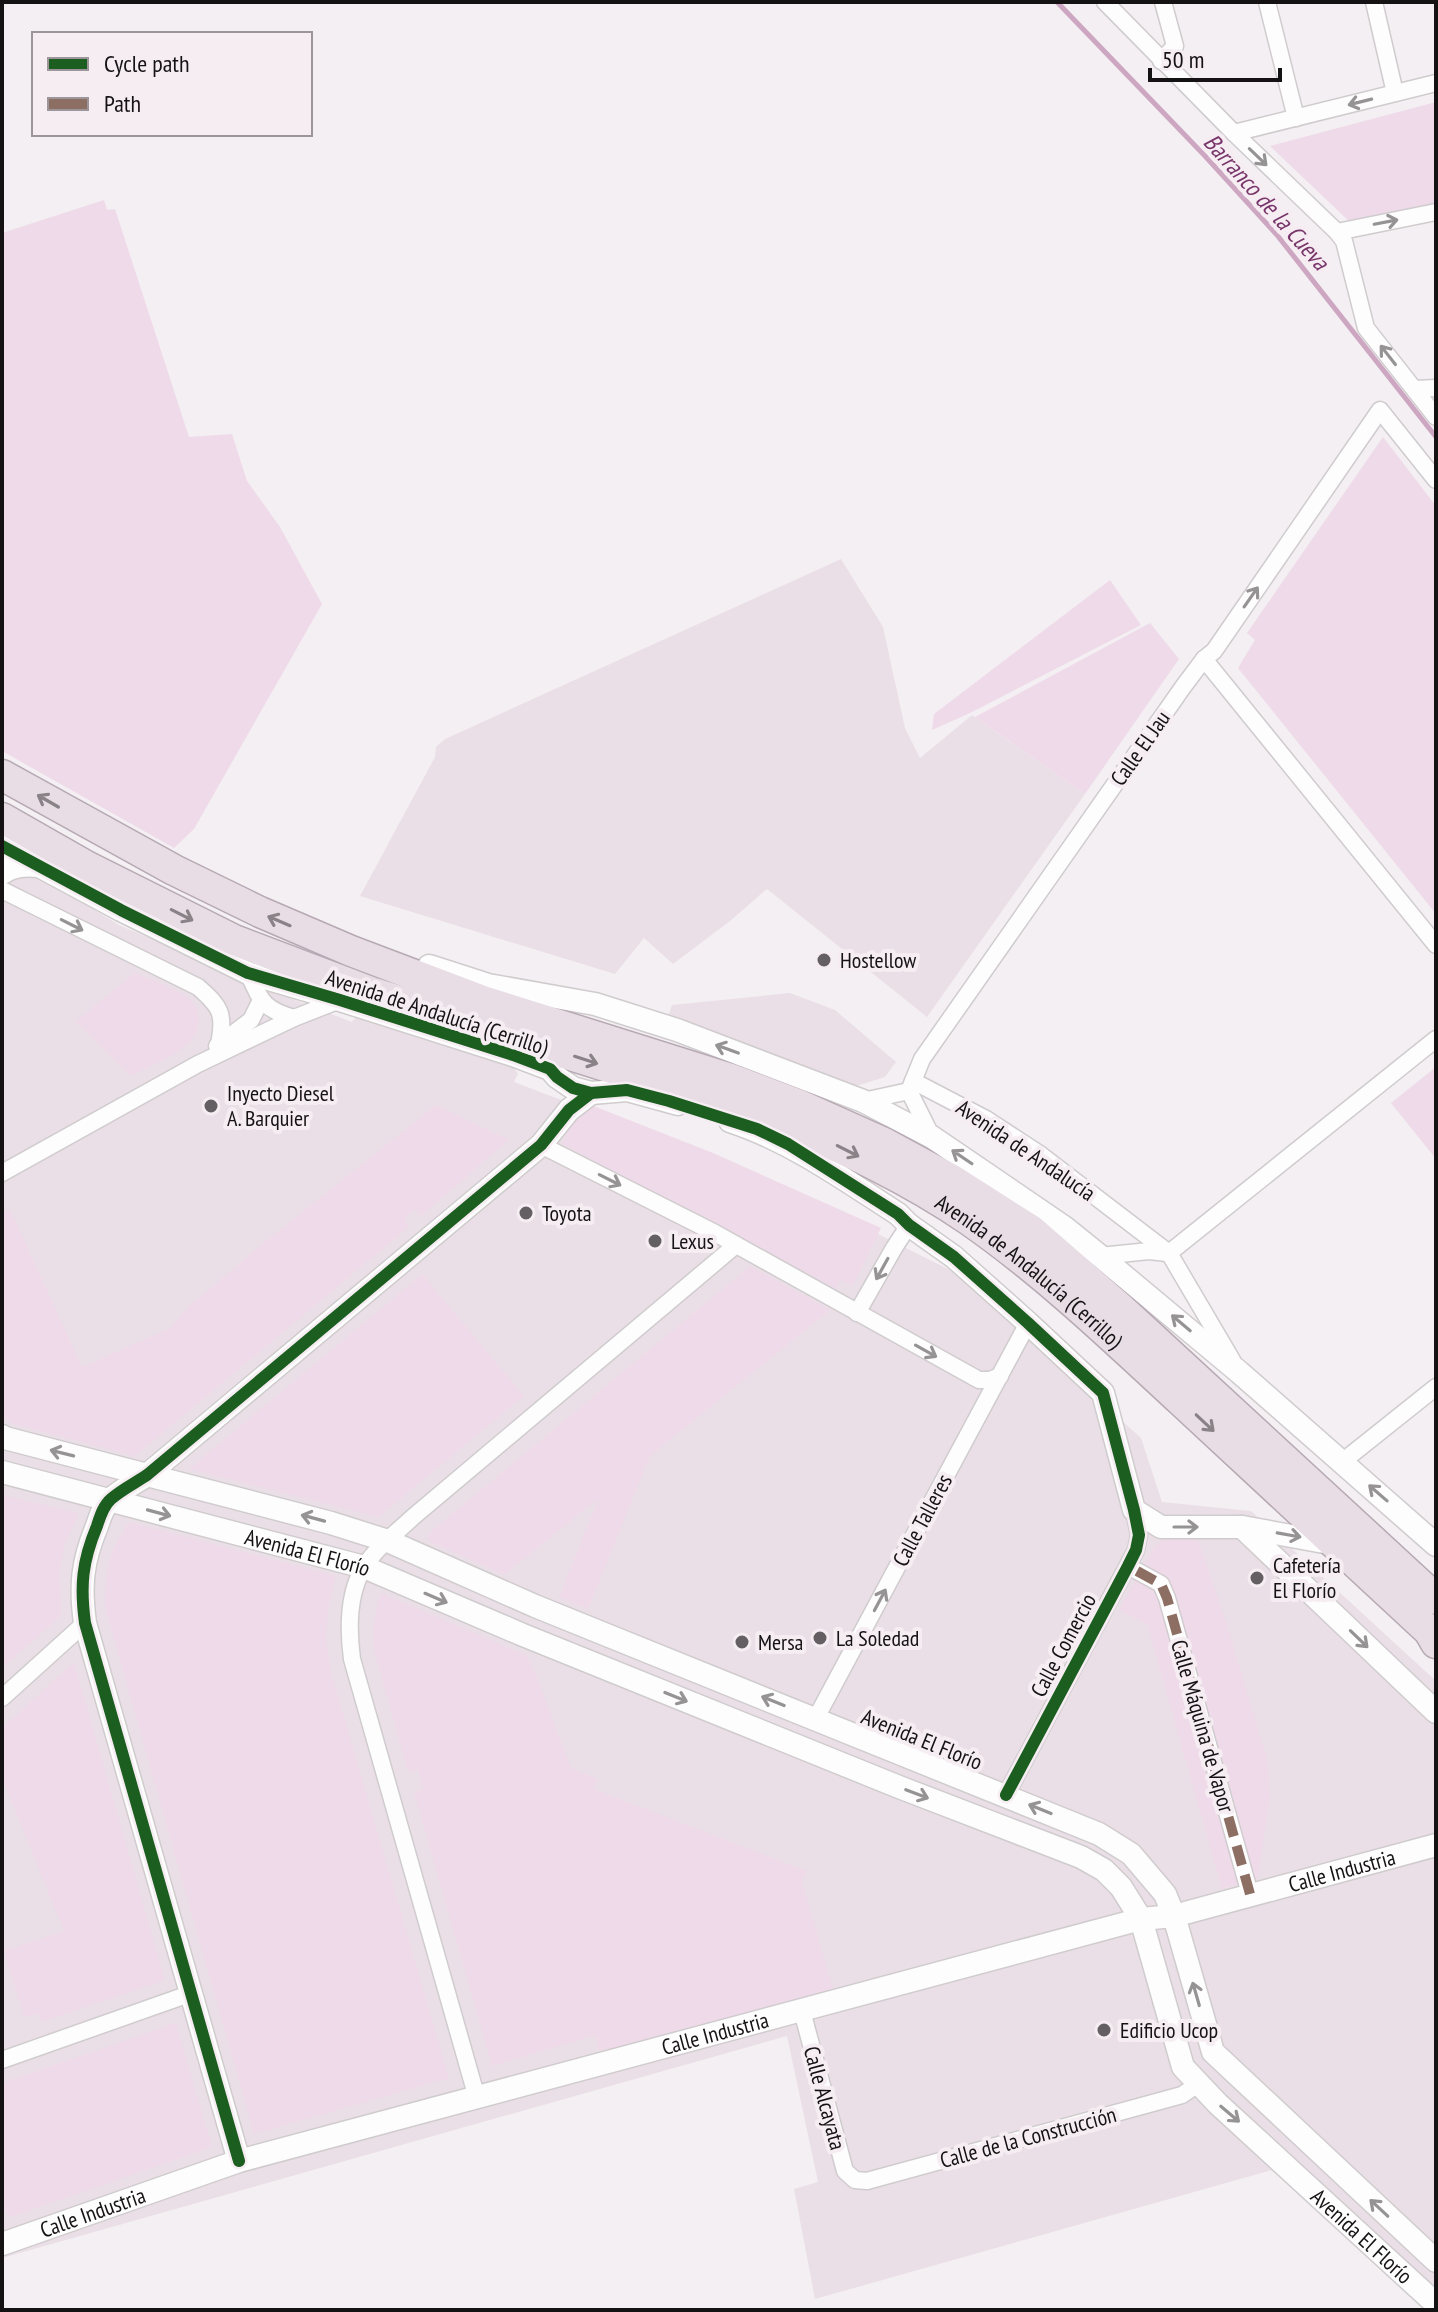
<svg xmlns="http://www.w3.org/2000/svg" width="1438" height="2312" viewBox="0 0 1438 2312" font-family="'PT Sans Narrow',sans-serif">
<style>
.built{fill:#eadfe6}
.green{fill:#efdae9}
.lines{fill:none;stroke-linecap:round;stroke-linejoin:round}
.stream{stroke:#cda6c2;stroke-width:5}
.street-casing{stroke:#d0ccce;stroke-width:19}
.secondary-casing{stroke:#d0ccce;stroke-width:25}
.highway-casing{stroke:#b6a9b3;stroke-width:33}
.street{stroke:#fdfdfd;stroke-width:16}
.secondary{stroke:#fdfdfd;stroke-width:22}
.highway{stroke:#e8dde5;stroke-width:30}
.quiet{stroke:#8d6e63;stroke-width:10;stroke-dasharray:20 10;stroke-linecap:butt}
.cycleway-casing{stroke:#f6edf3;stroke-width:17}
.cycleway{stroke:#1b5e20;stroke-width:12}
.oneway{stroke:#959394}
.oneway2{stroke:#898287}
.poi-dot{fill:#635f62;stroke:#f6edf3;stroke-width:3}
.labels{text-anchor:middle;stroke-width:8;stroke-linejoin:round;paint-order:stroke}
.street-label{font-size:22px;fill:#151214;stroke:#f6edf3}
.poi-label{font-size:22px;fill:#151214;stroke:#f6edf3;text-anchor:start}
.water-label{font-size:24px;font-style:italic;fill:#773569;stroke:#f6edf3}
</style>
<rect width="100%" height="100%" fill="#f4eff2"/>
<g class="built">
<path d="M841,559L883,627L905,728L920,758L972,715L1085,794L927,1017L767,889L730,921L673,964L644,938L615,974L360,896L435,757L436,747L445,739Z"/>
<path d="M2,853L119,925L284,996L352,1022L358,1014L508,1060L518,1074L514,1082L598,1114L878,1234L960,1275L1141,1438L1162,1502L1251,1511L1436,1681V2310H1427L1272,2170L815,2299L794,2189L818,2182L787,2036L2,2258Z"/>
<path d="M790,993L835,1010L896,1062L885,1077L853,1087L667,1019L672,1005Z"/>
</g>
<g class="green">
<path d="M1436,102V205L1351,223L1270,146Z"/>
<path d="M104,200L107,210L115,209L189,437L232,434L247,481L280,527L322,604L194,829L174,848L2,751V233Z"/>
<path d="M1383,437L1436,506V914L1238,668L1255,640L1247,633Z"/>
<path d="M1110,580L1141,625L972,712L932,730L934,714Z"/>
<path d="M1150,623L1179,659L1085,794L975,717Z"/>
<path d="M135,973C151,980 172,986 187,997C194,1002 198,1009 199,1018C201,1049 154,1063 131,1076L76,1021Z"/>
<path d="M1436,1067V1159L1391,1103Z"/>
<path d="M436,1105L509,1140L421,1216L415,1209L404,1219L410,1226L135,1456L10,1423L2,1414V1212L10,1209L82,1367L170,1328L188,1307L266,1241Z"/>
<path d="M591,1105L713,1153L881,1228L853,1286L840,1280L836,1289L562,1144C569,1127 577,1116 591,1105Z"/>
<path d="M750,1266L830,1310L650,1456L588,1609L559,1597L598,1499L504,1575L429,1541L428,1534Z"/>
<path d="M422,1274L524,1396L379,1517L189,1469Z"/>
<path d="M2,1495L79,1513L65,1544L60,1569L61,1616L2,1668Z"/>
<path d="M129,1522L336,1576L328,1609L326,1640L331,1672L449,2078L254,2134L105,1608C105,1570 107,1554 129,1522Z"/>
<path d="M1177,1537H1195L1198,1540L1227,1625L1268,1762L1270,1797L1258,1878L1222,1889L1147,1624L1119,1610L1153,1549L1162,1540Z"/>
<path d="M381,1593L526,1655L535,1672L571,1768L598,1779L594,1789L807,1871L802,1881L833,1989L623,2047L598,2050L596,2035L492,2066L414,1792L423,1789L418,1770L408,1772L374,1650C372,1629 374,1613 381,1593Z"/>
<path d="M74,1662L165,1980L42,2022L38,2013L24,2017L4,1951L64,1931L4,1783H2V1728Z"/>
<path d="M176,2023L212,2147L11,2217L2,2207V2083Z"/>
</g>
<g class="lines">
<path class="stream" d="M1057,2L1205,156L1277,235L1436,437"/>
<g class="street-casing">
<g id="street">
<path d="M1105,2L1234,133L1337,232L1344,241L1366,328L1436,417"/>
<path d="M1267,2L1296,118"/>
<path d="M1374,2L1395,93"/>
<path d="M1161,61L1175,46L1163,2"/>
<path d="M1234,133L1436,83"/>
<path d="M1337,232L1436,212"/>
<path d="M1414,389L1436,388"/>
<path d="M1204,659L1436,945"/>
<path d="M2,890L198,987C221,1007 225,1014 219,1044"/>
<path d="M248,973C261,1001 263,1009 294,1018"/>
<path d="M217,1046L251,1020L261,1000"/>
<path d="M913,1081L986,1119L1041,1155L1169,1253L1232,1360"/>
<path d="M863,1101L909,1091"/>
<path d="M932,1137L909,1091L922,1059L1183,687L1204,659L1214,651L1380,410L1436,480"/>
<path d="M541,1145L715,1233L979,1380H990L1000,1376"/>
<path d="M2,1173L198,1064L294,1018L340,1000"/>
<path d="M1169,1253L1436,1039"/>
<path d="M1100,1256L1149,1251L1167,1253"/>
<path d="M857,1313L894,1248L909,1225"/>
<path d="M1342,1462L1436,1387"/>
<path d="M1137,1571L1161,1584L1167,1598L1250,1894"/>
<path d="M2,1698L85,1623"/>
<path d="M816,1718L1028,1323"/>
<path d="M1006,1795L1136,1550L1139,1535L1134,1510"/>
<path d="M802,2011L845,2171L855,2180L867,2181L1182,2095L1198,2084"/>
<path d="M2,2060L192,1993"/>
<path d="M477,2098L352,1659C348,1629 348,1593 364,1567C376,1548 397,1532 413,1517L736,1245"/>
</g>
</g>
<g class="secondary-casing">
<g id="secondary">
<path d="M2,846L121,910L248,973L340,1000L513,1055L550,1069L557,1077L573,1088L591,1093L627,1090L678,1104"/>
<path d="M2,873C14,865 25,865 39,866"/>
<path d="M429,966L488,985L595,1004L677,1030L863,1101L932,1137L1064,1227L1100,1256L1239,1372L1436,1545"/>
<path d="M730,1121C791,1141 844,1179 898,1214L909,1225L954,1257L1028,1323L1103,1393L1134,1510L1161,1527H1242L1335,1544"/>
<path d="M2,1436L5,1438L331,1523L388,1541L535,1606L1099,1834L1131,1854L1165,1894L1174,1916L1213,2052L1436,2261"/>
<path id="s1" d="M2,1472L364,1567L523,1635L899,1787L1081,1857L1104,1870L1121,1887L1141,1919L1183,2067L1218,2104L1436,2304"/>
<path d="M1242,1527L1436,1712"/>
<path d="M239,2161L85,1623C80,1586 82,1562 97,1526C100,1517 103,1506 111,1499C121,1490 135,1483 147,1475L541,1145L569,1110L591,1093"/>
<path id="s2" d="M2,2244L239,2161L1141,1919L1174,1916L1436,1845"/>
</g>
</g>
<g class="highway-casing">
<g id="highway">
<path d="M2,775L174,870L260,912L351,951L483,1001L731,1079L797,1104L884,1143L952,1180L1032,1231L1119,1307L1436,1599"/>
<path id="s3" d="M2,818L88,867L234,940L371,992L776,1120C843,1148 909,1179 969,1220C1045,1273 1113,1338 1181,1401C1264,1478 1347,1554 1429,1631L1436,1643"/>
</g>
</g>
<use href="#street" class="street"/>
<use href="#secondary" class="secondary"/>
<use href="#highway" class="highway"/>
<path class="quiet" d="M1137,1571L1161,1584L1167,1598L1250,1894"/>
<g class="cycleway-casing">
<g id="cycleway">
<path d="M2,846L121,910L248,973L340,1000L513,1055L550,1069L557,1077L573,1088L591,1093L627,1090L669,1101L757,1129L788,1144L898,1214L909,1225L954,1257L1028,1323L1103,1393L1134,1510L1139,1535L1136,1550L1128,1566L1006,1795"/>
<path d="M239,2161L85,1623C80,1586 82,1562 97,1526C100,1517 103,1506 111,1499C121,1490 135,1483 147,1475L541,1145L569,1110L591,1093"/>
</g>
</g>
<use href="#cycleway" class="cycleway"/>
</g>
<defs><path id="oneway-shaft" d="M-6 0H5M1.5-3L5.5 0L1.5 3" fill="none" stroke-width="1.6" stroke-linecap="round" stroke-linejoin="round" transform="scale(2)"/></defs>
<g class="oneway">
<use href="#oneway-shaft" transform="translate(1360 102) rotate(166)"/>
<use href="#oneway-shaft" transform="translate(1258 157) rotate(44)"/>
<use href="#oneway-shaft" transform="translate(1386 222) rotate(-11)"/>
<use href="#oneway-shaft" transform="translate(1388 355) rotate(-128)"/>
<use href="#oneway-shaft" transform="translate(1251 597) rotate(-55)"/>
<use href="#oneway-shaft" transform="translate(72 925) rotate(27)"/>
<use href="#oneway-shaft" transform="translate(727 1049) rotate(-160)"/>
<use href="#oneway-shaft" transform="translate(962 1157) rotate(-146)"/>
<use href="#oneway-shaft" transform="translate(610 1180) rotate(27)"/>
<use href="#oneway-shaft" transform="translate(882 1269) rotate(119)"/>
<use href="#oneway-shaft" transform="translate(1181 1323) rotate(-140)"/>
<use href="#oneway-shaft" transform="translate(926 1351) rotate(29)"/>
<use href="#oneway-shaft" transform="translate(62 1453) rotate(-166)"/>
<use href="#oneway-shaft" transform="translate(1378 1493) rotate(-139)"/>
<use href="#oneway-shaft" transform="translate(159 1513) rotate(15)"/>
<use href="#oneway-shaft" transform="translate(313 1518) rotate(-165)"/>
<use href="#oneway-shaft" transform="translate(1186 1527)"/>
<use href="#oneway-shaft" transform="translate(1289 1535) rotate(10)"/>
<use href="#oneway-shaft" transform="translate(436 1598) rotate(23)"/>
<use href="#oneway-shaft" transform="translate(880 1600) rotate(-62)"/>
<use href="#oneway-shaft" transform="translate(1359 1639) rotate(44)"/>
<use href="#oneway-shaft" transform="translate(676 1697) rotate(22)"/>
<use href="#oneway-shaft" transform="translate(773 1701) rotate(-158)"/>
<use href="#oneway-shaft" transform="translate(917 1794) rotate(21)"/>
<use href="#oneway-shaft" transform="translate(1040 1809) rotate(-158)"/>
<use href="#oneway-shaft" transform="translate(1196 1994) rotate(-106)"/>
<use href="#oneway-shaft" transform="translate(1230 2114) rotate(40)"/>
<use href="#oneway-shaft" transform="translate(1379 2208) rotate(-137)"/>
</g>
<g class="oneway2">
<use href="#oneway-shaft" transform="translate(48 801) rotate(-150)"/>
<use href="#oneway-shaft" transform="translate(182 915) rotate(27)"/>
<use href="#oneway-shaft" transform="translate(279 921) rotate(-157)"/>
<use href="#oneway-shaft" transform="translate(586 1060) rotate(18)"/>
<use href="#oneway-shaft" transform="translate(848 1151) rotate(27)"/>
<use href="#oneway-shaft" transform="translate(1205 1423) rotate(43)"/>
</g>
<g class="poi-dot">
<circle cx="824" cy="960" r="8"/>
<circle cx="211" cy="1106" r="8"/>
<circle cx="526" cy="1213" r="8"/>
<circle cx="655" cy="1241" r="8"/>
<circle cx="1257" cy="1578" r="8"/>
<circle cx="820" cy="1638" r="8"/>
<circle cx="742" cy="1642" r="8"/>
<circle cx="1104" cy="2030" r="8"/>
</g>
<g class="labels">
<g class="street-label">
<text transform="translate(1140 748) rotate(-55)" y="8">Calle El Jau</text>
<text transform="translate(437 1012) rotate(18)" y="8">Avenida de Andalucía (Cerrillo)</text>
<text transform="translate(1026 1150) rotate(34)" y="8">Avenida de Andalucía</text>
<text dy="8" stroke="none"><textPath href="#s3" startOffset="1130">Avenida de Andalucía (Cerrillo)</textPath></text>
<text transform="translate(922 1520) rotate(-62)" y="8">Calle Talleres</text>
<text dy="8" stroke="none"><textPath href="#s1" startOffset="316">Avenida El Florío</textPath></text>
<text transform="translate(1063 1645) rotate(-62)" y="8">Calle Comercio</text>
<text transform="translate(1203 1726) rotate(74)" y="8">Calle Máquina de Vapor</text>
<text transform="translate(922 1739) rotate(22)" y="8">Avenida El Florío</text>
<text dy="8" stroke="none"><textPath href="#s2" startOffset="1392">Calle Industria</textPath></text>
<text dy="8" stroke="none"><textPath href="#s2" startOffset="744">Calle Industria</textPath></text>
<text transform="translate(825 2098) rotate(75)" y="8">Calle Alcayata</text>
<text transform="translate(1028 2137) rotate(-15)" y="8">Calle de la Construcción</text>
<text dy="8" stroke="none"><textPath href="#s2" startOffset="96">Calle Industria</textPath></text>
<text dy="8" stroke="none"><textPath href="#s1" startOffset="1636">Avenida El Florío</textPath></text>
</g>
<g class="poi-label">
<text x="840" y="968">Hostellow</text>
<text x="227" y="1101">Inyecto Diesel<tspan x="227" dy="25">A. Barquier</tspan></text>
<text x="542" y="1221">Toyota</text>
<text x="671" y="1249">Lexus</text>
<text x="1273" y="1573">Cafetería<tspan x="1273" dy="25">El Florío</tspan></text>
<text x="836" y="1646">La Soledad</text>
<text x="758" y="1650">Mersa</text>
<text x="1120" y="2038">Edificio Ucop</text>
</g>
<g class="water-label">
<text transform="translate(1266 202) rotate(48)" y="8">Barranco de la Cueva</text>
</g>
</g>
<rect width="1438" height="2312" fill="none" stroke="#151214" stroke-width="8"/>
<rect x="32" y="32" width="280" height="104" fill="#f6edf3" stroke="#9c959a" stroke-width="2"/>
<rect x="48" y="58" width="40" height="12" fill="#1b5e20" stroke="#9c959a" stroke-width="2"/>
<text x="104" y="72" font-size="24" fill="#151214">Cycle path</text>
<rect x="48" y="98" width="40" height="12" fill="#8d6e63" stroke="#9c959a" stroke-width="2"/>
<text x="104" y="112" font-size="24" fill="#151214">Path</text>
<path d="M1150 68v12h130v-12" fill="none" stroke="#151214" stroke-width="4"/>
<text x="1162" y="68" font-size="24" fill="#151214" stroke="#f6edf3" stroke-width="6" paint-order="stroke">50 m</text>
</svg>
